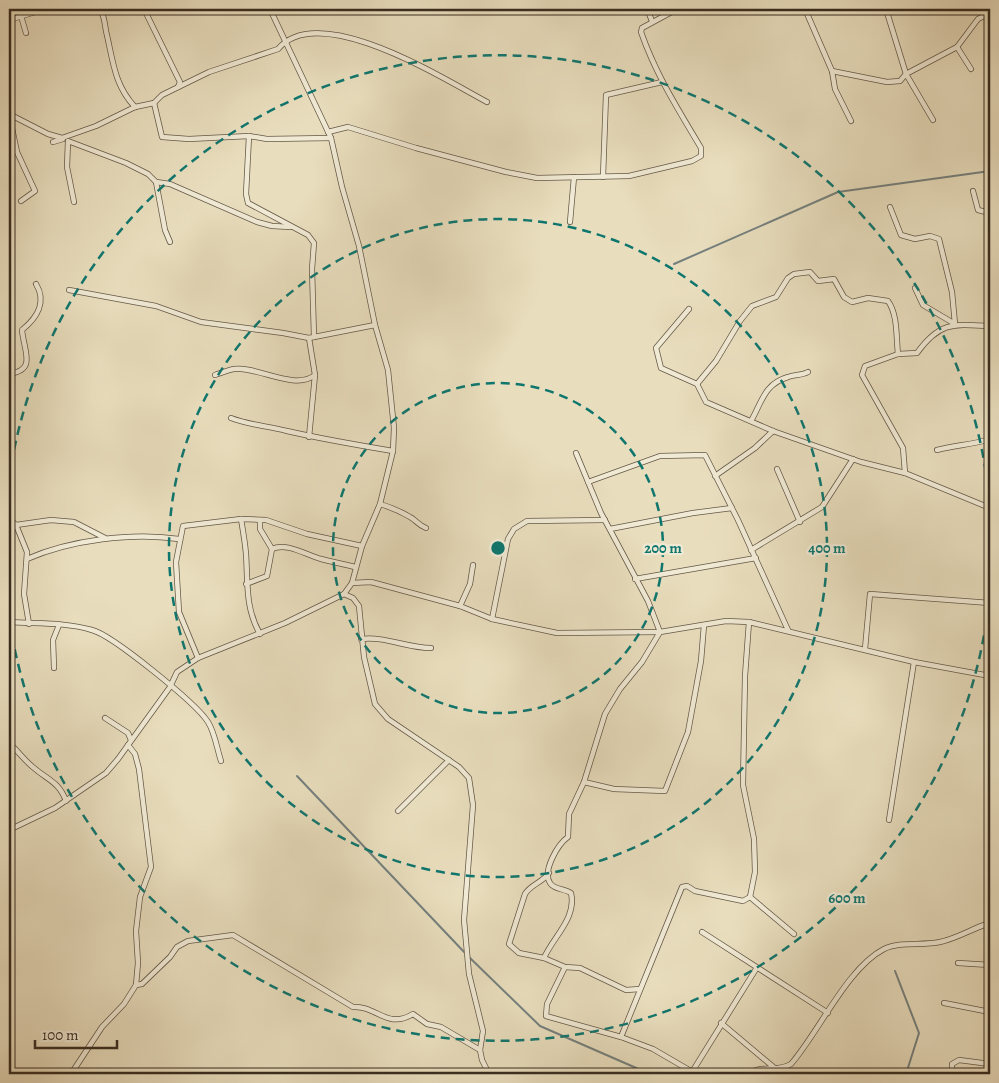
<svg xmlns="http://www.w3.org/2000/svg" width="999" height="1083" viewBox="0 0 999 1083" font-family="Alegreya,serif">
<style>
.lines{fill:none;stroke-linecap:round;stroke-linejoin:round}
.stream{stroke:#75807e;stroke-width:2}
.street-casing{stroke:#645948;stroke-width:6}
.street{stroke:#f0e9d4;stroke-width:4.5}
.ring{fill:none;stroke:#0f766e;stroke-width:2.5;stroke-dasharray:9 6}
.centre{fill:#0f766e;stroke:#f0e9d4;stroke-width:2.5}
.ring-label{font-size:15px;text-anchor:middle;font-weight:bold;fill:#0f766e;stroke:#f0e9d4;stroke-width:4.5;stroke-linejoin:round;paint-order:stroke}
</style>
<rect width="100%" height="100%" fill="#e8ddbd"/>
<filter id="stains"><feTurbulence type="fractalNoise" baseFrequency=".004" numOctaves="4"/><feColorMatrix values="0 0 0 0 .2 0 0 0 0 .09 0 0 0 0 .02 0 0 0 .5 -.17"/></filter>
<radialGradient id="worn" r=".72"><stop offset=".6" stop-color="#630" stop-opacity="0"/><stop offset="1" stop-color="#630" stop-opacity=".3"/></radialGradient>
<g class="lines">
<g class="stream">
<path d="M674,264L838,192L990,171"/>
<path d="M297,776L466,954"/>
<path d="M469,957L540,1026L650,1074"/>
<path d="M895,971L919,1033L906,1074"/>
</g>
<g class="street-casing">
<g id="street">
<path d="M100,9C104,15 105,24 106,31C113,60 114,85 135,107"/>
<path d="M144,9L180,82L178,87"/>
<path d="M647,9L652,21"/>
<path d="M805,9L832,71L835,89L851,121"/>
<path d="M21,16L26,33"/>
<path d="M9,20L45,9"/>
<path d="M957,47L971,69"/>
<path d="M832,71L887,82L900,81L906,74L886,9"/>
<path d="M154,103L162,137L189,139L249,136L246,194L248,203L308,235L314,243L312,269L314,337"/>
<path d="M933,120L906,74L957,47L978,19L990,13"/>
<path d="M328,132L348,127L416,148L506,172L537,178L629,176L692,161L701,156V148C678,109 656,75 641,32L642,28L677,9"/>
<path d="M249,136L267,139L331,138"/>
<path d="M53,142L63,139"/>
<path d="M603,177L606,95L662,82"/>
<path d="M156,182L170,184L257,222L272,226L291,227"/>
<path d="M973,191L978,210L990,213"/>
<path d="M21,201L35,191L17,152L9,114L48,134L62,138L96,126L135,107L154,103L162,95L209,72L278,49C319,0 444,79 487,102"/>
<path d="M74,202L67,167L68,141L126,163L148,174L156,182L165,230L170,242"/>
<path d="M890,207L901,235L915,239L930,236L939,239L952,292L955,324L923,305L915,288"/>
<path d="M570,222L574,177"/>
<path d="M69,290L156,306L201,322L283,333L309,338"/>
<path d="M689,309L656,348L661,368L697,384L706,402L773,431L861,462L905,473L990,508"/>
<path d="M9,374C37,370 24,352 22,330C37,318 47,302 36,284"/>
<path d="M215,375C221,373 228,370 234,369C257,366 295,391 315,375L309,338L375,325"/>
<path d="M697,384L716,361L740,321L752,306L776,297L788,278L794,274L810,272L818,281L834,279L844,297L852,302L868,298L888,301C898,315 896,337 898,354"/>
<path d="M231,418C249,425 268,426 287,431C322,439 357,445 393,451"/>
<path d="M751,421C762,402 764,384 788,377C795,374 801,376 808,372"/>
<path d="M309,437L315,375"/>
<path d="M937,450C955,445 972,445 990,439"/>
<path d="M777,469L800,522"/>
<path d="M905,473L903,448L862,375L865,366L898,354L917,353C940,321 954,324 990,326"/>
<path d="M715,476L755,448L773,431"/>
<path d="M588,482L660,456L705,455L738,520L788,630"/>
<path d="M380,504C390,507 400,511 410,517C416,520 418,525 426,528"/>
<path d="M9,519L16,525L27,552L24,594L29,624"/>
<path d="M241,519C243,531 245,542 246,554C248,583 245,608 260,634"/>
<path d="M260,520V529L272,549"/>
<path d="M16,525L51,520L74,522L105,538"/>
<path d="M610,529L693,513L732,508"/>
<path d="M751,550L822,507L853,459"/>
<path d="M27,559C70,540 133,532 179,539"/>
<path d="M635,579L756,558"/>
<path d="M352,583L371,582L460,606L492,619L557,633L660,632L726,621L749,622L914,662L990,676"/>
<path d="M246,584L267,576L272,549C287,542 306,555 321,559C332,562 344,564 355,567"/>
<path d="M344,594L353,598L359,606L364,657L375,704L388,719L459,767L469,778L473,805L464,920L469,974L483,1031L480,1050L482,1060L489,1074"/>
<path d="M460,606L470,584L473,565"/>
<path d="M492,619L508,539L514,529L527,521L605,520"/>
<path d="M9,622C36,624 65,622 92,630C112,635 196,703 208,722C215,733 217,749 221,761"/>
<path d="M361,639C385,636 407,648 431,648"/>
<path d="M865,649L870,594L990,603"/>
<path d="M198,658L179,612L176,562L183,526L241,519L266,520L307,534L362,546"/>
<path d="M54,668L53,640L59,625"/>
<path d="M105,718L128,733L131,740"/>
<path d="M9,743C18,751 25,761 34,768C48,780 59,782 66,801"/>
<path d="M584,782L614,789L665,791L688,732L701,661L704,625"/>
<path d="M398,811L449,760"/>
<path d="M889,820L914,662"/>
<path d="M9,830L55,808L106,773L118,759L170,687L177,672L198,658L285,623L344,594L352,583L362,546L380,504L393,451L394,428L388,370L375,325L359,246L342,187L331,138L270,9"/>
<path d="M549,873C542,883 531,884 525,894L509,944L519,953L544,958L565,967L580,968L626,990L640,989"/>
<path d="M750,897L794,934"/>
<path d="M702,932L828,1013"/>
<path d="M544,958C553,937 577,918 571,893C565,889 553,889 550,883C542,871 558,844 568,837L569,814L584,782L605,714L620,689L642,662L660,632L648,601L601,513L576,453"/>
<path d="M958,963L990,965"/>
<path d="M565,967L547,1004L546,1016L621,1037L653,1049L696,1074"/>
<path d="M136,985L142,984L170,957L177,947L188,941L233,935L353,1007C376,1005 387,1030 413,1014L427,1024L441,1027L480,1050"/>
<path d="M944,1003L990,1012"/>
<path d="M721,1023L777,1070"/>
<path d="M621,1037L682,887L687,886L695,891L743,901L750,897L755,872L754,839L743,785L745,676L749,622"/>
<path d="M692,1072L756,969"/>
<path d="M71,1074L102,1027L124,1004L136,985L138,963L136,931L140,897L151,867L139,769L135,754L128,745"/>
<path d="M748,1074C761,1064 777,1073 791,1064C819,1032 847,968 884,949C900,941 922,946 940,942C958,938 973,928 990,923"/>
<path d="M952,1074V1064L959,1060L990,1064"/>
</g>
</g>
<use href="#street" class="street"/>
</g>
<g class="ring">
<circle cx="498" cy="548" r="165"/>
<circle cx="498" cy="548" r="329"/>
<path d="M990 591A494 494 0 0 1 9 617M9 479A494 494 0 0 1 990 505"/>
</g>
<circle cx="498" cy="548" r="8" class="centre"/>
<g class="ring-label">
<text x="663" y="553">200 m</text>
<text x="827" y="553">400 m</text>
<text x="847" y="903">600 m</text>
</g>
<rect width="999" height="1083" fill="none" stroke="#e8ddbd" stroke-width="30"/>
<rect x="10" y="10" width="979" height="1063" fill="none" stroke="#382d21" stroke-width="2.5"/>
<rect x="15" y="15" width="969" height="1053" fill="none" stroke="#382d21"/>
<path d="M35 1040v8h82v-8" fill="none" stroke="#382d21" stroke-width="2.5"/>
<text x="42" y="1040" font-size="15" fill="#382d21" stroke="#f0e9d4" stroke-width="4" paint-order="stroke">100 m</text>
<rect width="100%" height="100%" filter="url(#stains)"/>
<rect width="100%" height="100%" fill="url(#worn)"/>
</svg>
